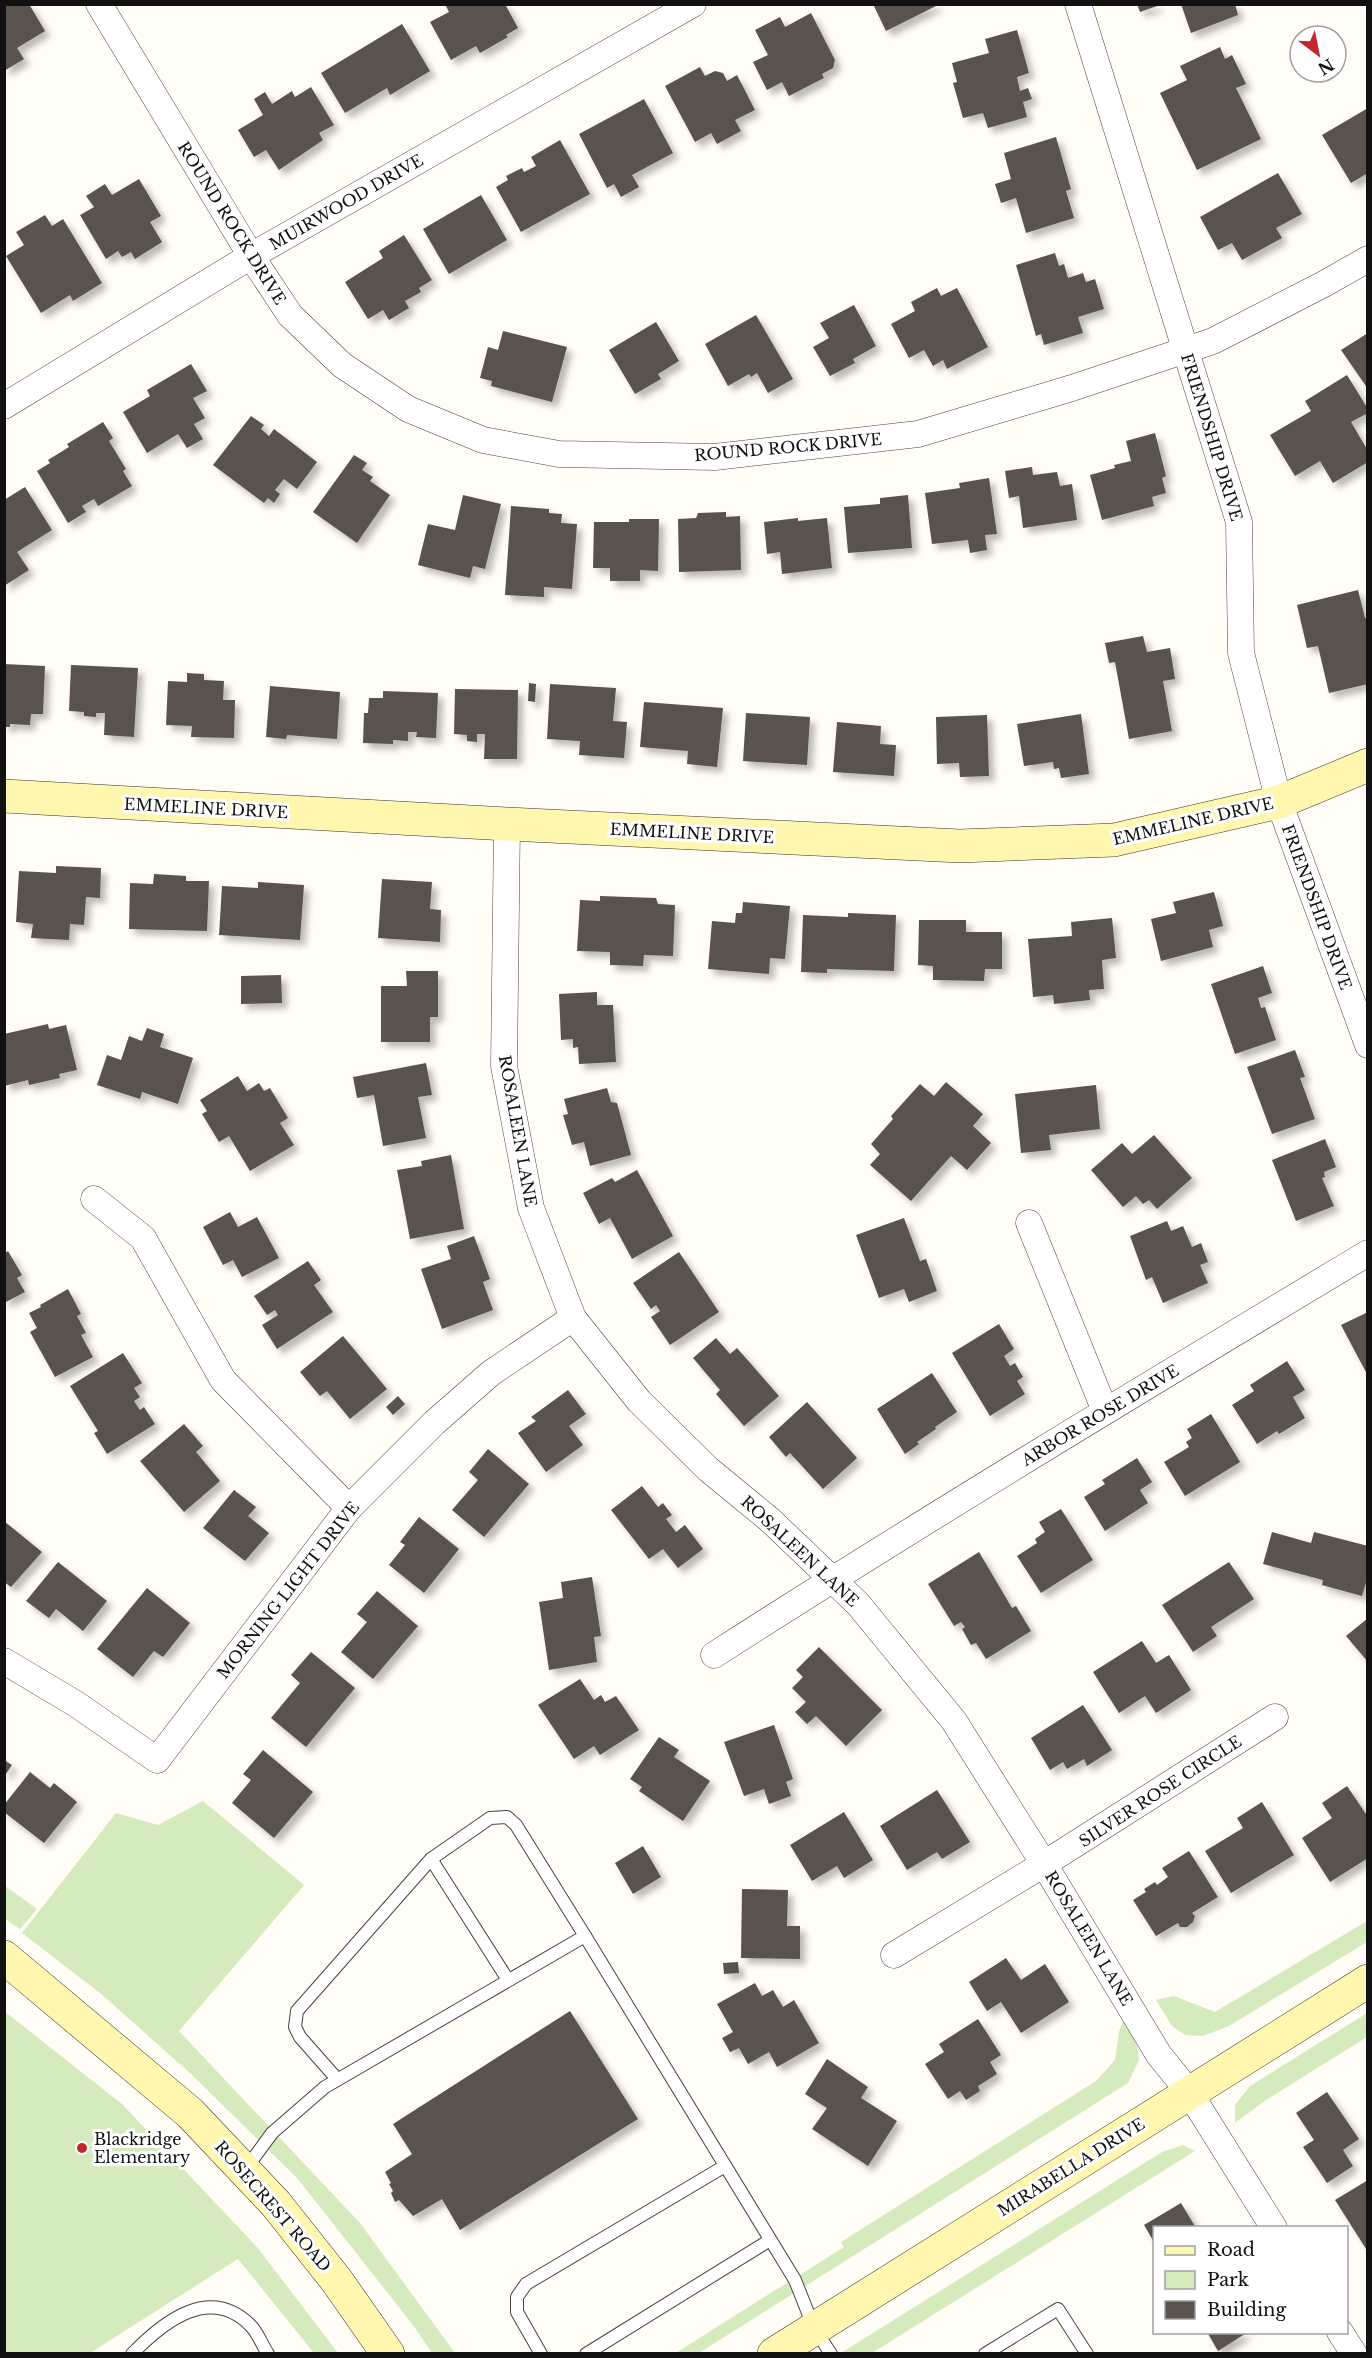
<svg xmlns="http://www.w3.org/2000/svg" width="1372" height="2358" viewBox="0 0 1372 2358" font-family="'Libre Baskerville',serif">
<style>
.green{fill:#d5ebbd}
.building{fill:#5a524d;filter:url(#shadow)}
.lines{fill:none;stroke-linecap:round;stroke-linejoin:round}
.lane-casing{stroke:#444;stroke-width:14}
.street-casing{stroke:#444;stroke-width:27}
.secondary-casing{stroke:#333;stroke-width:34}
.lane{stroke:#fff;stroke-width:12}
.street{stroke:#fff;stroke-width:26}
.secondary{stroke:#fff6b0;stroke-width:33}
.poi-dot{fill:#c4262e;stroke:#fff;stroke-width:2}
.labels{text-anchor:middle;stroke-width:6;stroke-linejoin:round;paint-order:stroke}
.street-label{font-size:16px;fill:#111;stroke:#fff}
.poi-label{font-size:16px;fill:#111;stroke:#fff;text-anchor:start}
</style>
<defs>
<filter id="shadow"><feDropShadow dx="5.5" dy="5.5" stdDeviation="3" flood-color="#0004"/></filter>
</defs>
<rect width="100%" height="100%" fill="#fffdf5"/>
<g class="green">
<path d="M203,1801L304,1885L179,2031L360,2223L455,2353H432L413,2325L297,2178L191,2074L100,1993L22,1933L116,1813L158,1825Z"/>
<path d="M5,1886L37,1909L20,1929L5,1919Z"/>
<path d="M1367,1921V1942L1229,2026L1203,2036L1185,2035L1172,2026L1156,2000L1174,1996L1215,2012Z"/>
<path d="M4,2011L122,2104L257,2247L338,2353H314L238,2259L90,2353H5Z"/>
<path d="M1367,2013V2037L1266,2100L1235,2123V2105L1250,2086Z"/>
<path d="M1124,2018L1137,2045L1139,2060L1128,2083L699,2353L674,2354L844,2247L841,2242L1096,2081L1115,2060L1119,2032Z"/>
<path d="M1183,2145L1195,2151L872,2353H841L1162,2152Z"/>
</g>
<g class="building">
<path d="M4,4H29L45,31L17,48L24,59L4,71Z"/>
<path d="M445,4H505L518,28L506,35L508,37L480,53L476,46L451,60L430,22L449,12Z"/>
<path d="M873,4H940L886,31Z"/>
<path d="M1137,4H1159L1160,5L1140,12Z"/>
<path d="M1181,4H1235L1238,15L1191,33Z"/>
<path d="M811,13L835,60L833,68L822,74L824,78L789,96L782,82L767,90L753,62L768,55L755,30L780,17L785,27Z"/>
<path d="M402,24L430,71L390,95L387,88L345,113L321,73Z"/>
<path d="M1017,30L1029,73L1017,77L1020,91L1028,88L1032,99L1023,102L1027,117L988,128L983,113L963,118L953,83L957,82L952,63L989,53L985,39Z"/>
<path d="M1220,47L1225,59L1232,55L1246,84L1236,88L1261,139L1197,170L1160,93L1187,80L1180,66Z"/>
<path d="M700,67L705,76L715,71L723,73L727,81L737,75L755,110L735,120L741,131L717,144L711,133L695,142L665,86Z"/>
<path d="M311,87L334,125L319,133L323,140L279,170L266,150L254,157L238,130L263,115L254,99L265,92L272,104L292,91L295,97Z"/>
<path d="M644,99L673,153L632,175L639,187L621,197L614,184L607,188L579,134Z"/>
<path d="M1368,108V173L1351,183L1322,135Z"/>
<path d="M1056,137L1071,189L1066,191L1074,218L1026,233L1016,198L1001,203L995,184L1011,179L1004,153Z"/>
<path d="M560,140L590,194L521,232L496,187L508,180L506,176L522,168L524,172L536,166L531,157Z"/>
<path d="M1278,173L1302,214L1276,228L1282,238L1242,260L1232,243L1218,250L1200,217Z"/>
<path d="M139,179L161,216L150,222L162,242L135,259L131,252L122,257L118,251L106,259L80,215L94,207L86,196L105,184L112,195Z"/>
<path d="M481,195L507,240L449,274L423,229Z"/>
<path d="M45,215L52,226L63,219L102,283L73,301L70,295L41,313L6,256L24,245L16,232Z"/>
<path d="M404,235L432,280L419,288L421,292L405,301L409,308L389,320L383,310L368,319L345,282L383,258L379,251Z"/>
<path d="M1055,253L1059,266L1064,264L1068,278L1083,273L1086,282L1095,279L1104,309L1078,317L1083,333L1044,345L1041,334L1036,336L1016,265Z"/>
<path d="M937,288L941,296L957,288L988,347L947,369L943,360L933,366L924,350L909,358L891,324L915,311L911,302Z"/>
<path d="M854,305L876,346L853,359L855,363L830,376L813,347L829,338L820,323Z"/>
<path d="M756,315L793,379L768,393L757,373L751,377L749,374L728,386L705,344Z"/>
<path d="M656,322L679,361L658,374L661,379L635,394L609,350Z"/>
<path d="M503,331L567,347L552,402L491,386L492,381L480,378L488,347L498,350Z"/>
<path d="M1368,333V389L1341,350Z"/>
<path d="M191,364L207,391L193,398L205,418L194,424L203,439L187,448L178,434L147,453L123,412L150,396L147,390Z"/>
<path d="M1347,375L1368,409V413L1351,422L1368,451V462L1333,483L1320,461L1295,476L1270,435L1311,411L1305,401Z"/>
<path d="M251,416L264,425L261,429L269,436L274,429L317,462L297,489L284,479L275,490L280,494L274,503L268,498L264,503L213,465Z"/>
<path d="M103,422L113,438L109,441L126,469L123,471L132,486L98,506L94,499L82,506L86,512L68,523L37,471L50,463L48,460L69,447L67,444Z"/>
<path d="M1155,433L1166,476L1162,478L1166,493L1152,497L1154,506L1102,520L1090,475L1115,468L1114,465L1131,461L1126,441Z"/>
<path d="M354,455L367,463L362,470L373,477L370,481L390,495L357,543L313,512Z"/>
<path d="M1032,467L1033,475L1057,472L1060,486L1072,484L1077,520L1023,528L1019,496L1009,498L1005,471Z"/>
<path d="M989,478L997,534L985,535L987,550L970,553L968,540L932,544L925,493L960,488L959,483Z"/>
<path d="M25,487L52,530L17,552L29,570L4,586V500Z"/>
<path d="M463,495L501,504L485,569L473,566L470,578L418,565L428,524L455,530Z"/>
<path d="M908,495L912,548L848,553L844,507L880,504V498Z"/>
<path d="M511,506L549,509V513L562,514L561,523L577,524L572,589L544,587V597L505,595Z"/>
<path d="M726,512V517L740,516L741,570L679,572L678,519L696,518L698,513Z"/>
<path d="M798,518V521L827,518L832,568L782,574L780,552L767,554L764,522Z"/>
<path d="M629,519H659L658,571L640,570V581H610V568H593L594,522H629Z"/>
<path d="M1358,590L1365,618H1368V684L1329,693L1318,646L1307,648L1297,605Z"/>
<path d="M1143,636L1147,652L1170,648L1175,679L1163,681L1172,731L1129,739L1115,662L1109,663L1105,643Z"/>
<path d="M4,664L45,666L43,714H31L30,725L10,724V727H4Z"/>
<path d="M71,665L138,668L134,737L104,735L105,713H96V717L84,716V712L69,711Z"/>
<path d="M187,673L204,674V680L224,681L223,700H235L234,738L191,737L192,726L166,725L168,681L187,682Z"/>
<path d="M529,683L536,684L535,702L528,701Z"/>
<path d="M550,684L616,688L613,721L627,722L624,758L579,755L580,741L547,739Z"/>
<path d="M270,686L340,692L337,739L287,735L286,739L266,737Z"/>
<path d="M455,689L518,690L517,759H484L485,734H477V742L467,741V735L454,734Z"/>
<path d="M383,691L438,693L436,738L416,737L417,732H408V741L393,740V744L363,743L364,713H368L369,698H383Z"/>
<path d="M644,702L723,708L717,767L687,764L688,751L640,747Z"/>
<path d="M746,713L810,717L807,765L743,761Z"/>
<path d="M1081,714L1089,774L1061,778L1059,768L1054,769L1053,762L1024,766L1017,724Z"/>
<path d="M987,715L989,776L960,777L959,763L937,764L936,717Z"/>
<path d="M837,722L881,726L880,744L896,745L894,776L833,772Z"/>
<path d="M56,866L101,868L100,898L86,897L84,925L70,924L69,940L31,938L33,924L16,922L19,871L56,873Z"/>
<path d="M154,874L186,876V881H209L207,931L129,929L130,883L153,884Z"/>
<path d="M382,879L432,882L430,909L441,910L440,942L378,938Z"/>
<path d="M258,882L304,885L300,940L219,935L222,886L258,888Z"/>
<path d="M1214,892L1223,926L1209,930L1213,947L1161,961L1151,919L1176,913L1173,902Z"/>
<path d="M600,896L656,898L658,904L675,905L673,956L644,955L643,966L610,965V952L577,951L580,900L600,901Z"/>
<path d="M743,902L790,906L785,959L770,958L769,974L708,969L712,921L735,923L736,913H742Z"/>
<path d="M848,913L896,915L894,971L827,969V973L801,972L803,915L848,917Z"/>
<path d="M1112,918L1116,958L1102,960L1104,989L1089,990L1090,1000L1054,1004L1053,995L1033,997L1028,939L1072,936L1071,922Z"/>
<path d="M919,920H966V932H1002V969H985L984,981L933,980V966L918,965Z"/>
<path d="M1263,966L1272,993L1258,998L1261,1008L1265,1007L1276,1040L1235,1054L1211,984Z"/>
<path d="M406,971H438V1017H430V1042H381V986H407Z"/>
<path d="M281,975L282,1003L241,1004V976Z"/>
<path d="M597,992V1005H613L616,1062L579,1064L578,1047L573,1048V1039L561,1040L559,994Z"/>
<path d="M48,1024L49,1029L66,1025L77,1070L59,1074L60,1078L29,1085L28,1080L4,1086V1034Z"/>
<path d="M147,1028L164,1034L160,1047L193,1058L178,1104L142,1092L140,1099L97,1085L107,1055L121,1060L129,1036L142,1041Z"/>
<path d="M1295,1050L1305,1077L1300,1078L1315,1119L1272,1134L1247,1067Z"/>
<path d="M426,1063L432,1095L418,1097L426,1138L383,1146L374,1095L357,1098L353,1077Z"/>
<path d="M238,1076L247,1091L259,1083L264,1091L270,1088L288,1118L280,1123L294,1145L250,1171L229,1136L219,1142L202,1114L207,1111L200,1100Z"/>
<path d="M946,1082L983,1114L973,1126L991,1143L967,1170L951,1156L911,1201L870,1165L880,1154L871,1144L893,1119L891,1116L920,1084L934,1096Z"/>
<path d="M1096,1085L1100,1129L1049,1135L1051,1150L1021,1153L1015,1094Z"/>
<path d="M607,1088L611,1102L617,1103L631,1155L590,1166L584,1142L572,1145L563,1115L568,1114L564,1099Z"/>
<path d="M1154,1135L1192,1178L1157,1209L1149,1200L1143,1204L1136,1196L1123,1207L1091,1170L1122,1143L1132,1154Z"/>
<path d="M1325,1139L1336,1167L1324,1172L1325,1177L1322,1178L1334,1206L1296,1221L1272,1160Z"/>
<path d="M451,1155L464,1229L410,1239L397,1170L422,1166L421,1161Z"/>
<path d="M637,1170L673,1236L632,1259L610,1218L599,1224L583,1193L612,1178L615,1182Z"/>
<path d="M230,1212L238,1227L257,1217L279,1258L242,1277L233,1260L223,1265L203,1227Z"/>
<path d="M904,1218L920,1261L926,1259L937,1291L909,1302L904,1289L879,1298L856,1235Z"/>
<path d="M1167,1221L1171,1231L1183,1226L1192,1247L1201,1243L1208,1262L1200,1265L1208,1283L1163,1303L1152,1277L1146,1280L1130,1236Z"/>
<path d="M474,1236L490,1279L483,1282L493,1310L442,1329L421,1269L451,1259L447,1246Z"/>
<path d="M8,1251L22,1275L17,1278L25,1292L4,1303V1254Z"/>
<path d="M679,1252L719,1312L670,1345L651,1317L660,1311L656,1305L651,1309L633,1283Z"/>
<path d="M308,1261L321,1280L314,1285L333,1312L277,1349L262,1325L278,1315L275,1310L267,1315L254,1296Z"/>
<path d="M68,1289L81,1314L77,1316L86,1333L81,1335L93,1357L55,1377L30,1332L37,1328L29,1313L41,1307L40,1305Z"/>
<path d="M1368,1312V1376L1341,1325Z"/>
<path d="M999,1324L1014,1349L1004,1356L1010,1366L1015,1363L1023,1377L1017,1381L1025,1394L990,1416L952,1353Z"/>
<path d="M343,1336L387,1389L350,1419L327,1391L320,1396L300,1372Z"/>
<path d="M716,1338L730,1354L737,1348L779,1396L744,1426L716,1394L720,1390L693,1358Z"/>
<path d="M123,1353L142,1383L134,1388L140,1397L134,1401L140,1410L144,1407L155,1424L107,1454L94,1433L98,1431L70,1386Z"/>
<path d="M1287,1361L1305,1390L1293,1397L1305,1418L1279,1434L1277,1431L1257,1444L1232,1405L1254,1391L1250,1385Z"/>
<path d="M932,1373L957,1412L935,1427L936,1429L917,1442L919,1444L905,1454L877,1409Z"/>
<path d="M568,1390L586,1414L569,1426L583,1445L546,1472L518,1433L536,1421L531,1417Z"/>
<path d="M398,1396L405,1404L393,1415L386,1407Z"/>
<path d="M807,1402L857,1458L823,1489L790,1453L786,1457L769,1437Z"/>
<path d="M1211,1414L1240,1462L1185,1496L1164,1462L1189,1447L1186,1442L1192,1438L1187,1429Z"/>
<path d="M184,1424L203,1446L196,1452L220,1481L184,1512L140,1461Z"/>
<path d="M488,1449L529,1484L484,1537L452,1510L478,1480L469,1472Z"/>
<path d="M1137,1458L1152,1482L1140,1490L1148,1503L1105,1531L1084,1497L1105,1484L1102,1480Z"/>
<path d="M642,1486L658,1507L663,1503L672,1515L666,1519L676,1532L685,1525L703,1549L678,1568L663,1549L649,1559L611,1510Z"/>
<path d="M234,1490L256,1507L248,1516L269,1533L245,1561L203,1528Z"/>
<path d="M1061,1509L1093,1560L1041,1593L1017,1556L1037,1543L1035,1539L1045,1532L1039,1522Z"/>
<path d="M419,1517L459,1549L424,1593L389,1565L405,1545L400,1542Z"/>
<path d="M4,1521L42,1552L11,1587L4,1582Z"/>
<path d="M1272,1532L1311,1543L1314,1532L1368,1546V1576L1362,1596L1322,1585L1323,1580L1263,1564Z"/>
<path d="M979,1552L1012,1608L1016,1606L1031,1631L986,1659L976,1643L971,1645L962,1629L965,1627L961,1622L954,1626L928,1584Z"/>
<path d="M58,1562L107,1601L83,1631L56,1609L49,1618L26,1601Z"/>
<path d="M1229,1562L1254,1599L1211,1627L1217,1636L1193,1652L1162,1605Z"/>
<path d="M592,1577L601,1636L594,1637L597,1662L549,1670L539,1602L563,1598L561,1582Z"/>
<path d="M147,1588L190,1623L163,1657L154,1651L133,1677L97,1649Z"/>
<path d="M377,1591L418,1626L373,1679L341,1652L367,1622L357,1614Z"/>
<path d="M1368,1618V1662L1346,1636Z"/>
<path d="M1142,1641L1156,1663L1169,1655L1191,1690L1156,1713L1145,1696L1119,1713L1093,1672Z"/>
<path d="M819,1647L882,1710L846,1746L816,1716L807,1724L795,1712L806,1702L792,1688L803,1677L796,1670Z"/>
<path d="M311,1652L355,1688L306,1747L271,1718L300,1683L291,1675Z"/>
<path d="M580,1679L594,1700L601,1695L605,1702L616,1696L639,1730L600,1755L594,1746L574,1759L538,1705Z"/>
<path d="M1083,1705L1112,1750L1087,1766L1084,1759L1067,1769L1063,1762L1050,1770L1031,1738Z"/>
<path d="M774,1725L793,1779L786,1782L791,1796L769,1804L764,1789L744,1796L724,1742Z"/>
<path d="M659,1737L679,1750L674,1757L710,1781L683,1821L639,1791L642,1787L630,1779Z"/>
<path d="M263,1750L313,1792L274,1838L232,1803L251,1780L243,1774Z"/>
<path d="M4,1760L12,1765L4,1777Z"/>
<path d="M30,1772L50,1788L54,1783L77,1802L44,1843L4,1812V1805Z"/>
<path d="M1347,1786L1368,1817V1858L1330,1882L1302,1838L1332,1818L1322,1803Z"/>
<path d="M937,1790L970,1842L942,1859L937,1852L907,1870L880,1826Z"/>
<path d="M1262,1802L1294,1855L1231,1893L1205,1851L1243,1828L1237,1818Z"/>
<path d="M844,1812L873,1860L844,1878L837,1866L812,1881L790,1845Z"/>
<path d="M643,1846L661,1877L633,1894L615,1863Z"/>
<path d="M1189,1851L1218,1897L1192,1913L1195,1916L1193,1922L1187,1927H1180L1178,1923L1156,1936L1133,1900L1146,1892L1144,1889L1155,1882L1157,1885L1168,1877L1162,1868Z"/>
<path d="M742,1889L788,1890L787,1926H800V1959L741,1958Z"/>
<path d="M1006,1958L1021,1980L1045,1964L1069,2002L1021,2033L1001,2002L987,2011L969,1982Z"/>
<path d="M738,1962L739,1973L724,1974L723,1963Z"/>
<path d="M755,1983L762,1996L773,1990L783,2007L794,2000L819,2043L777,2067L769,2052L748,2064L739,2048L730,2052L722,2038L733,2032L717,2004Z"/>
<path d="M570,2011L638,2119L460,2230L442,2199L413,2216L399,2200L395,2202L391,2193L393,2191L389,2184L391,2183L385,2172L412,2154L393,2124Z"/>
<path d="M978,2019L1001,2055L990,2062L997,2074L978,2086L980,2091L966,2100L960,2091L948,2099L925,2064L944,2052L939,2044Z"/>
<path d="M827,2059L868,2087L861,2098L897,2121L868,2166L812,2129L827,2108L805,2094Z"/>
<path d="M1327,2092L1359,2139L1343,2150L1353,2166L1327,2183L1303,2147L1314,2140L1296,2113Z"/>
<path d="M1368,2180V2252L1335,2200Z"/>
<path d="M1181,2203L1196,2228H1154V2242L1144,2225Z"/>
<path d="M1207,2332H1248L1218,2351Z"/>
</g>
<g class="lines">
<g class="lane-casing">
<g id="lane">
<path d="M431,1859L508,1980"/>
<path d="M337,2079L300,2037L295,2027L297,2011L431,1859L490,1818L507,1817L516,1825L585,1936"/>
<path d="M245,2170L272,2133L325,2087L585,1936L795,2280L814,2328L831,2354"/>
<path d="M132,2354C163,2322 210,2284 251,2326C258,2333 262,2345 268,2354"/>
<path d="M541,2354L517,2312V2297L526,2284L725,2166"/>
<path d="M586,2354L770,2240"/>
<path d="M985,2354L1058,2309L1087,2354"/>
</g>
</g>
<g class="street-casing">
<g id="street">
<path d="M99,4L251,256L290,315L342,365L408,409L483,440L559,454L715,457L918,434L1072,388L1213,341L1324,284L1368,259"/>
<path d="M1078,4L1239,522L1241,653L1279,802L1368,1045"/>
<path d="M4,406L251,256L693,4"/>
<path d="M507,824L504,1066L531,1208L573,1318L639,1401L708,1469L770,1520L858,1604L954,1721L1044,1864L1159,2055L1189,2092L1274,2228"/>
<path d="M94,1199L143,1238L223,1380L349,1508"/>
<path d="M1029,1223L1105,1411"/>
<path d="M714,1655C929,1517 1148,1385 1368,1253"/>
<path d="M4,1661L76,1704L157,1760L349,1508L434,1423L491,1373L573,1318"/>
<path d="M894,1955L1044,1864L1275,1717"/>
<path d="M1340,2332L1354,2354"/>
</g>
</g>
<g class="secondary-casing">
<g id="secondary">
<path d="M4,796L507,824L960,846L1114,840L1279,802L1368,765"/>
<path d="M4,1957L190,2113L276,2204L337,2281L388,2354"/>
<path d="M774,2354L1368,1981"/>
</g>
</g>
<use href="#lane" class="lane"/>
<use href="#street" class="street"/>
<use href="#secondary" class="secondary"/>
</g>
<circle class="poi-dot" cx="82" cy="2148" r="6"/>
<g class="labels">
<g class="street-label">
<text transform="translate(346 202) rotate(-30)" y="6">MUIRWOOD DRIVE</text>
<text transform="translate(232 223) rotate(58)" y="6">ROUND ROCK DRIVE</text>
<text transform="translate(1212 437) rotate(73)" y="6">FRIENDSHIP DRIVE</text>
<text transform="translate(788 447) rotate(-5)" y="6">ROUND ROCK DRIVE</text>
<text transform="translate(206 808) rotate(3)" y="6">EMMELINE DRIVE</text>
<text transform="translate(1193 821) rotate(-13)" y="6">EMMELINE DRIVE</text>
<text transform="translate(692 833) rotate(3)" y="6">EMMELINE DRIVE</text>
<text transform="translate(1317 907) rotate(70)" y="6">FRIENDSHIP DRIVE</text>
<text transform="translate(518 1131) rotate(80)" y="6">ROSALEEN LANE</text>
<text transform="translate(1100 1415) rotate(-31)" y="6">ARBOR ROSE DRIVE</text>
<text transform="translate(800 1551) rotate(43)" y="6">ROSALEEN LANE</text>
<text transform="translate(288 1590) rotate(-52)" y="6">MORNING LIGHT DRIVE</text>
<text transform="translate(1160 1791) rotate(-33)" y="6">SILVER ROSE CIRCLE</text>
<text transform="translate(1089 1938) rotate(59)" y="6">ROSALEEN LANE</text>
<text transform="translate(1071 2167) rotate(-32)" y="6">MIRABELLA DRIVE</text>
<text transform="translate(273 2206) rotate(49)" y="6">ROSECREST ROAD</text>
</g>
<g class="poi-label">
<text x="94" y="2145">Blackridge<tspan x="94" dy="18">Elementary</tspan></text>
</g>
</g>
<rect width="1372" height="2358" fill="none" stroke="#111111" stroke-width="12"/>
<rect x="1153" y="2226" width="195" height="108" fill="#ffffff" stroke="#a0a0a0" stroke-width="1.5"/>
<rect x="1165" y="2246" width="30" height="9" fill="#fff6b0" stroke="#a0a0a0" stroke-width="1.5"/>
<text x="1207" y="2256" font-size="18" fill="#111111">Road</text>
<rect x="1165" y="2271" width="30" height="18" fill="#d5ebbd" stroke="#a0a0a0" stroke-width="1.5"/>
<text x="1207" y="2286" font-size="18" fill="#111111">Park</text>
<rect x="1165" y="2301" width="30" height="18" fill="#5a524d" stroke="#a0a0a0" stroke-width="1.5"/>
<text x="1207" y="2316" font-size="18" fill="#111111">Building</text>
<g transform="translate(1318 54) rotate(148)"><circle r="28" fill="#ffffff" stroke="#a0a0a0" stroke-width="1.5"/>
<path d="M0-4.5L10 22L0 15L-10 22Z" fill="#c4262e"/>
<text y="-9" font-size="16" font-weight="bold" text-anchor="middle" fill="#111111">N</text>
</g>
</svg>
